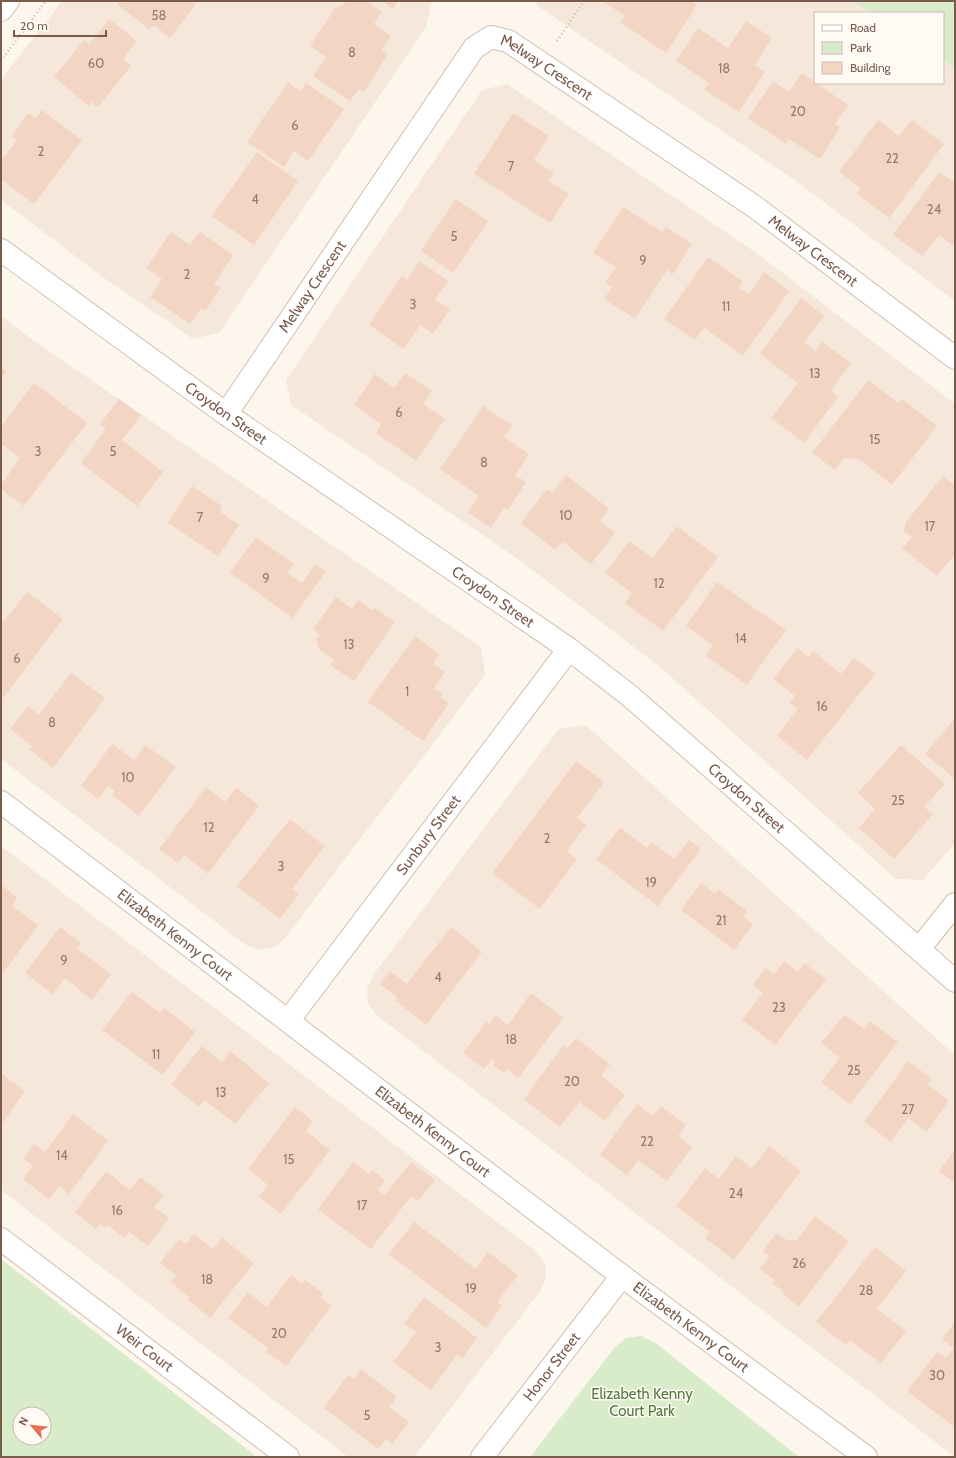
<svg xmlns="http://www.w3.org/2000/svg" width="956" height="1458" viewBox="0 0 956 1458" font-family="Cabin,sans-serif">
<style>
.residential{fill:#f5e8da}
.green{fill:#d8ecc9;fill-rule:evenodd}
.building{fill:#f3d5c3}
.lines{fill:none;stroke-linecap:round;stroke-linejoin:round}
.minor-casing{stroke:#d1beb0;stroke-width:24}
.tertiary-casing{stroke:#d1beb0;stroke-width:24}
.path{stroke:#d9b8a5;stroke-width:2.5;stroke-dasharray:1 3;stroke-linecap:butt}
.minor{stroke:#fff;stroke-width:22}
.tertiary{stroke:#fff;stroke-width:22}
.labels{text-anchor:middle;stroke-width:3;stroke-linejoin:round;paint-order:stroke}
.number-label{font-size:13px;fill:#987a6a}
.street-label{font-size:15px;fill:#7a5c4d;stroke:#fffaf3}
.park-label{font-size:15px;fill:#537a41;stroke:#fffaf3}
</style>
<rect width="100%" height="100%" fill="#fdf6ec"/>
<g class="residential">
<path d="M62,1H432L426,27L219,333L193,339L104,278L1,200V80Z"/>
<path d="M535,1H854L873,13H815V83H943V60L947,62L955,68V301L800,184L539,7Z"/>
<path d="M507,84L755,252L955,404V843L923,880L896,879L660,667L518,559L291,405L286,380L482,90Z"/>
<path d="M1,316L37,343L481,647L485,675L285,938L275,947L259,950L246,945L1,759Z"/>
<path d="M585,725L600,738L955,1055V1457L376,1015L368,1004L367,989L373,975L559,729Z"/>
<path d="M1,846L534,1250L545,1263L546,1277L540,1291L414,1457H348L1,1190Z"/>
</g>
<g class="green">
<path d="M853,1H955V68L943,60V13H871Z"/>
<path d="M1,1259L257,1457H1ZM20,1414H44V1438H20Z"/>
<path d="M641,1336L657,1344L799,1457H530L615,1347L626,1338Z"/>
</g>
<g class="building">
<path d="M119,1H198L170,38L154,25L149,29L117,4Z"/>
<path d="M346,1H366L382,12L374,24L391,36L382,50L388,54L364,92L359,89L350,101L313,76L326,57L310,46L336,7L342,6Z"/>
<path d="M382,1H398L393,9Z"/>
<path d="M604,1H691L697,5L666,53L620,22L625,16L604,2Z"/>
<path d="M109,19L137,41L123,59L131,66L98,107L92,102L89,106L54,77L84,40L89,44Z"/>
<path d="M746,21L772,38L755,65L765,72L739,112L704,90L709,83L676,61L698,28L728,48Z"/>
<path d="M802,73L848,105L835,124L840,128L820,159L789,139L786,144L748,118L773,81L789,92Z"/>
<path d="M288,82L300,91L306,83L344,109L308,161L294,151L284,167L247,142Z"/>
<path d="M42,110L82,140L34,204L1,179V161L17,140L12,136L28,113L36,118Z"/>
<path d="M513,113L549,136L534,160L554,173L548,181L569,194L550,223L474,174Z"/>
<path d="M878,120L899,136L912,120L944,144L889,218L857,194L861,188L839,172Z"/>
<path d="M257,152L298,181L254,245L212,216Z"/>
<path d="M939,172L955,183V247L939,235L923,256L893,235Z"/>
<path d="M456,199L488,221L453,273L421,251Z"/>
<path d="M623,207L662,232L666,227L692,244L673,274L667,270L635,319L604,299L612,287L605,283L616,267L593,253Z"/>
<path d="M171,232L190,245L200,232L233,255L214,284L221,288L205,311L201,308L190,324L150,297L162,279L146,268Z"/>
<path d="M708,257L743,282L739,288L749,294L764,272L789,291L743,356L704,328L695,340L664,319Z"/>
<path d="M419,261L448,281L435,299L450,309L433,334L420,325L404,349L369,325L402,276L407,280Z"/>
<path d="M801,298L824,316L805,342L815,351L822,342L851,363L831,391L838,397L804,443L771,418L798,383L760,354Z"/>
<path d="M1,367L6,371L1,378Z"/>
<path d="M405,373L432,391L423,404L445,419L416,461L376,433L381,424L354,405L375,374L394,388Z"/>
<path d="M868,380L898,403L902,399L937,426L892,485L860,460L844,458L835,470L812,453Z"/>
<path d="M34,383L87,423L24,506L1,489V485L20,458L1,444V427Z"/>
<path d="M119,399L141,415L122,440L163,472L137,506L81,463L106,429L100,424Z"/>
<path d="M483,406L512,425L504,437L529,454L515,475L526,482L508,510L504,508L491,528L468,512L479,496L440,469Z"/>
<path d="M566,475L609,509L600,521L615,533L591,564L563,542L554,549L521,523L547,489L552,493Z"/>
<path d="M943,476L955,486V554L937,576L902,548L912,537L904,531L906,522Z"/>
<path d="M192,486L222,506L219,511L239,525L218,556L168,523Z"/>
<path d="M677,526L718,557L663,631L625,603L632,593L605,573L629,541L653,558Z"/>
<path d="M256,537L294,564L287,573L302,583L315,564L326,571L293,618L230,573Z"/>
<path d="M717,582L786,630L747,685L706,656L713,645L686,626Z"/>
<path d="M27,592L63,619L3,698L1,696V618L4,621Z"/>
<path d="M336,597L352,609L358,600L371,610L375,608L395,622L354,681L330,665L334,660L319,649L316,639L320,635L313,629Z"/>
<path d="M415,636L439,654L433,663L445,672L434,688L443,694L440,697L449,703L423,741L368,702Z"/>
<path d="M797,648L809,657L813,651L841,674L854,658L875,674L807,760L777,736L798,709L790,703L795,696L773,679Z"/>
<path d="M71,673L105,698L53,768L29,749L32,746L10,729L28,706L39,715Z"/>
<path d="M955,718V779L925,754Z"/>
<path d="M112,744L134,760L145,745L176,767L139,816L112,795L115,791L108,786L98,799L81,786Z"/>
<path d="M901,745L945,784L924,807L933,814L894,859L859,828L875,809L858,793Z"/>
<path d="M576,761L604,782L577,818L586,825L567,851L577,859L540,909L492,873Z"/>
<path d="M206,787L225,802L236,787L259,806L208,874L184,855L178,863L159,849Z"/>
<path d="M290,819L325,846L292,889L299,894L280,919L237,886Z"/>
<path d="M620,827L647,848L651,842L674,859L689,840L701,849L658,906L596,859Z"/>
<path d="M701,883L715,894L718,889L747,911L743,916L753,924L734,950L681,910Z"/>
<path d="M1,885L17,897L12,906L38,925L1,976Z"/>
<path d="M60,927L81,943L77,948L111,974L92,1000L65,978L53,994L25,973Z"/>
<path d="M451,927L482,952L426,1025L395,1000L398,998L380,984L390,971L407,984Z"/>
<path d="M784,961L798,972L804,963L826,979L775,1045L742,1020L763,993L753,985L766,968L774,974Z"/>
<path d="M132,992L160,1013L164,1008L195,1032L163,1075L102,1030Z"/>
<path d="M531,993L563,1018L518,1078L507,1069L504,1073L493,1065L495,1062L492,1059L484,1069L463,1053L486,1022L489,1024L495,1015L508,1025Z"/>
<path d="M844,1015L864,1029L870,1021L898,1042L850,1104L821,1082L840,1058L821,1043Z"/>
<path d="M576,1038L610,1064L601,1076L625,1095L605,1121L579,1102L560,1127L524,1099L563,1046L567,1049Z"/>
<path d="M202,1046L222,1062L230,1051L269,1083L235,1124L205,1100L199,1107L171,1084Z"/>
<path d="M908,1061L932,1079L928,1085L949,1100L927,1132L908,1118L891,1142L864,1122Z"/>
<path d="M1,1073L25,1091L1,1125Z"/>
<path d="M637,1104L653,1116L661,1106L686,1125L678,1136L692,1147L667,1181L638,1160L627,1175L600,1155Z"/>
<path d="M295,1107L313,1121L306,1131L330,1150L281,1214L259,1197L268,1185L248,1169Z"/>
<path d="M73,1114L108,1141L69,1194L59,1186L49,1199L23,1179L33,1166L23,1159L34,1144L45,1152Z"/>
<path d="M769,1146L801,1171L734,1260L705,1238L710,1232L676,1206L705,1168L719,1179L736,1156L752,1168Z"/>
<path d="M955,1150V1183L939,1171Z"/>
<path d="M353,1162L369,1174L372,1170L385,1180L378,1190L385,1195L411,1162L435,1180L418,1201L411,1196L371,1249L318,1209Z"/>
<path d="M106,1171L130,1190L140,1177L164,1195L154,1207L169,1218L148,1246L129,1232L124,1238L108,1225L105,1228L100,1224L96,1229L75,1212Z"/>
<path d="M815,1216L849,1241L799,1307L786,1297L782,1290L773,1284L775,1280L760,1269L770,1256L763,1251L776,1233L787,1240H797Z"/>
<path d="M414,1222L476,1269L488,1252L518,1275L497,1302L502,1306L486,1328L389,1254Z"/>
<path d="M194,1234L213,1249L222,1238L254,1263L210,1318L187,1299L189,1297L171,1282L176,1276L160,1263L179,1239L186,1244Z"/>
<path d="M875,1247L906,1271L877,1309L906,1331L881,1363L850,1340L846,1345L816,1322Z"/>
<path d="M291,1275L302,1284L305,1280L323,1293L320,1298L331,1306L286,1366L266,1352L268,1348L228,1318L248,1292L267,1307Z"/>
<path d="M424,1297L477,1338L462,1358L457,1355L431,1390L393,1362L416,1332L404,1323Z"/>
<path d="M955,1322V1427L907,1391L937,1352L946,1358L951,1352L954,1348L942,1339Z"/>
<path d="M361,1369L397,1397L389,1407L409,1422L392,1444L386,1439L378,1449L324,1408L348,1375L354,1379Z"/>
</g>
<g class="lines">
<g class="minor-casing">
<g id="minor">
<path id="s1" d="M1,250L226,414L569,649L630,696L955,981"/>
<path id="s2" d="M226,414L474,48L491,37L508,41L755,207L955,358"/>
<path id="s3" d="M1,802L622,1276L866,1457"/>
<path d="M919,949L955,904"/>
<path id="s4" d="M288,1021L569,649"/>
<path id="s5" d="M1,1239L288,1457"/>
<path id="s6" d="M482,1457L622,1276"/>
</g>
</g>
<g class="tertiary-casing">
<path id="tertiary" d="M1,10L8,1"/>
</g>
<g class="path">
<path d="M557,41L584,1"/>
<path d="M1,61L46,1"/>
</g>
<use href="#minor" class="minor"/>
<use href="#tertiary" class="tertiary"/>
</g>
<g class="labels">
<g class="number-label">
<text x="159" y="20">58</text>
<text x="352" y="57">8</text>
<text x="96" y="68">60</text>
<text x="724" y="73">18</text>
<text x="798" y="116">20</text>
<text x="295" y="130">6</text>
<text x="41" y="156">2</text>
<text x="892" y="163">22</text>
<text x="511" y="171">7</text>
<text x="255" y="204">4</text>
<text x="934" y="214">24</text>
<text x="454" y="241">5</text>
<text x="643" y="265">9</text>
<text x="187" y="279">2</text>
<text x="413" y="309">3</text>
<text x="726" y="311">11</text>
<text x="815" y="378">13</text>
<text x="399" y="417">6</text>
<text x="875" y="444">15</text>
<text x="38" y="456">3</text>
<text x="113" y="456">5</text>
<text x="484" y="467">8</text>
<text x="566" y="520">10</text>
<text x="200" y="522">7</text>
<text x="930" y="531">17</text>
<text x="266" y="583">9</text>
<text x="659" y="588">12</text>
<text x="741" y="643">14</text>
<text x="349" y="649">13</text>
<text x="17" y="663">6</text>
<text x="407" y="696">1</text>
<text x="822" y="711">16</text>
<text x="52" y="727">8</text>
<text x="128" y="782">10</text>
<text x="898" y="805">25</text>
<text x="209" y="832">12</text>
<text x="547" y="843">2</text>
<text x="281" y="871">3</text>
<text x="651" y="887">19</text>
<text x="721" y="925">21</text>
<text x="64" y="965">9</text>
<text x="438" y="982">4</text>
<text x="779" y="1012">23</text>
<text x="511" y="1044">18</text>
<text x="156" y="1059">11</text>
<text x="854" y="1075">25</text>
<text x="572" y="1086">20</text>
<text x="221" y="1097">13</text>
<text x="908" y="1114">27</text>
<text x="647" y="1146">22</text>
<text x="62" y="1160">14</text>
<text x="289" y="1164">15</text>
<text x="736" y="1198">24</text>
<text x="362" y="1210">17</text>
<text x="117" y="1215">16</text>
<text x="799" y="1268">26</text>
<text x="207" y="1284">18</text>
<text x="471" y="1293">19</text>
<text x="866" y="1295">28</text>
<text x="279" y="1338">20</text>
<text x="438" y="1352">3</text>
<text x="937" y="1380">30</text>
<text x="367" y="1420">5</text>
</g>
<g class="street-label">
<text dy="5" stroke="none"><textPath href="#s2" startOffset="526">Melway Crescent</textPath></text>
<text dy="5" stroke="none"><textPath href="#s2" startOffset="850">Melway Crescent</textPath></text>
<text dy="5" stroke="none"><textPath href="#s2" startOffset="154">Melway Crescent</textPath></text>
<text dy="5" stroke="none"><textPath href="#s1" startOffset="278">Croydon Street</textPath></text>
<text dy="5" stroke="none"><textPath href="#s1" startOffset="602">Croydon Street</textPath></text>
<text dy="5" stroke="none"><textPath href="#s1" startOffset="926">Croydon Street</textPath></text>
<text dy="5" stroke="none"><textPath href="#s4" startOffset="233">Sunbury Street</textPath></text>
<text dy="5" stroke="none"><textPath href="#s3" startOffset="219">Elizabeth Kenny Court</textPath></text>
<text dy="5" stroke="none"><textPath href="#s3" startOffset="543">Elizabeth Kenny Court</textPath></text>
<text dy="5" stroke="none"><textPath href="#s3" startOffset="867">Elizabeth Kenny Court</textPath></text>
<text dy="5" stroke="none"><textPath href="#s5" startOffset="180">Weir Court</textPath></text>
<text dy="5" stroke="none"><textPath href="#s6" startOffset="114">Honor Street</textPath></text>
</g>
<g class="park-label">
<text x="642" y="1399">Elizabeth Kenny<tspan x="642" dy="17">Court Park</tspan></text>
</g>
</g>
<rect width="956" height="1458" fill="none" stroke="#7a5c4d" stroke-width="4"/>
<rect x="814" y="12" width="130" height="72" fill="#fffaf3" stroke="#cabbb1"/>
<rect x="822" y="25" width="20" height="6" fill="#ffffff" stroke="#cabbb1"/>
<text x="850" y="32" font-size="12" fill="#7a5c4d">Road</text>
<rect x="822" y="42" width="20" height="12" fill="#d8ecc9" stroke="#cabbb1"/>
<text x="850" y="52" font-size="12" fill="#7a5c4d">Park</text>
<rect x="822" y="62" width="20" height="12" fill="#f3d5c3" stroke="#cabbb1"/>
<text x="850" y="72" font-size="12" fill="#7a5c4d">Building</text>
<g transform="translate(32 1426) rotate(298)"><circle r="19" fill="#fffaf3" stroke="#cabbb1"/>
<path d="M0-3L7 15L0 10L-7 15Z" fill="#e76f51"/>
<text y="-6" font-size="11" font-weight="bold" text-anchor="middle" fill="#7a5c4d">N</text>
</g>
<path d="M14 30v6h92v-6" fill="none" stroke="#7a5c4d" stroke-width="2"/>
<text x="20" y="30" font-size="12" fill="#7a5c4d" stroke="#fffaf3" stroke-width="3" paint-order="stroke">20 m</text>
</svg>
